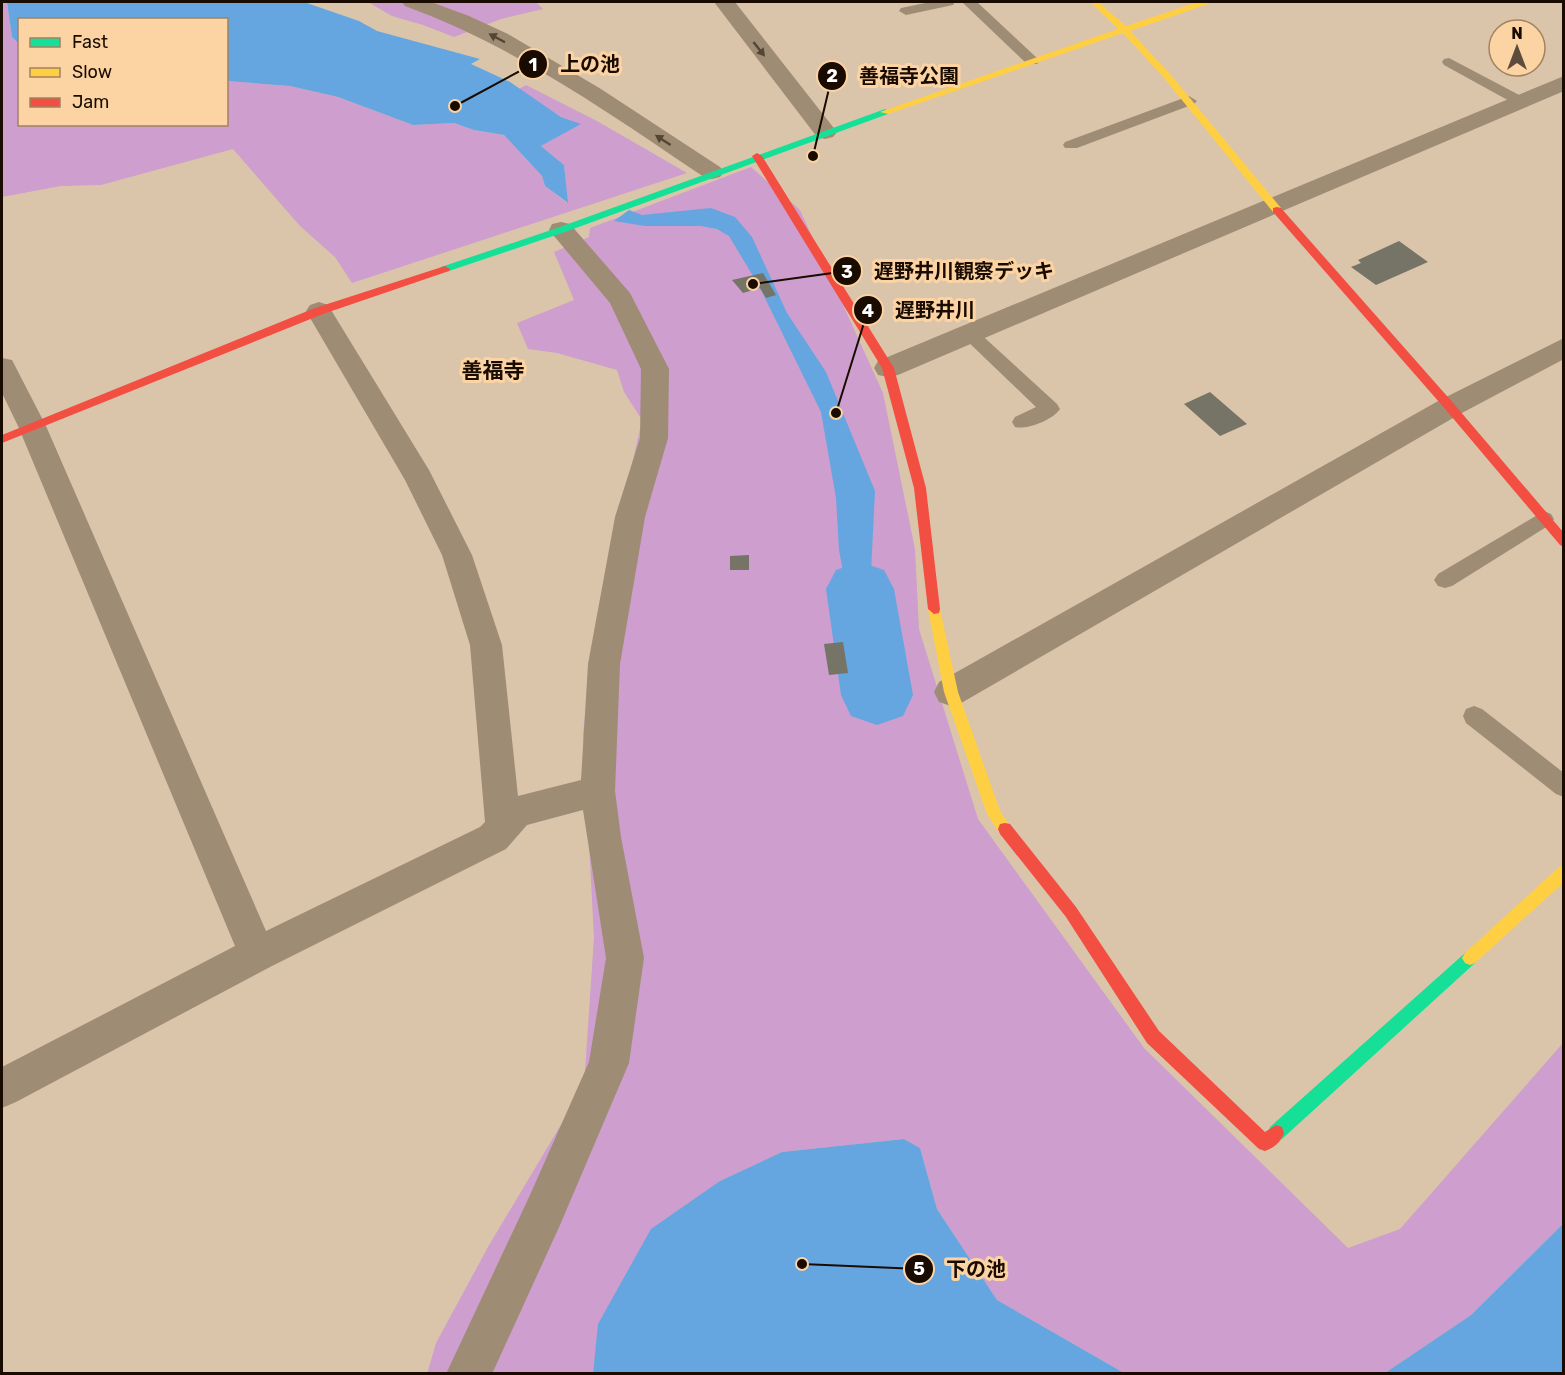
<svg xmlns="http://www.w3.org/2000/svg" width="1565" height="1375" viewBox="0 0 1565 1375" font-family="Rubik,'Noto Sans JP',sans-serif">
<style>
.forest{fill:#cd9ece}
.water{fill:#65a6e1}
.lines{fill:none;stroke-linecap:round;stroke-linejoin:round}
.river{fill:#65a6e1;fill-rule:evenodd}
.building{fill:#767467}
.lane{fill:#9f8c74;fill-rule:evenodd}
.street{fill:#9f8c74;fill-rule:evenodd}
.fast{fill:#16e098;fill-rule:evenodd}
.slow{fill:#ffcf43;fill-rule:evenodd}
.jam{fill:#f24e42;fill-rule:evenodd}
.oneway{fill:#554534}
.labels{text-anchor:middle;stroke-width:6;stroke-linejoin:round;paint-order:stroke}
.quarter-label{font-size:21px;font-weight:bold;fill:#190b00;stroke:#fcd3a3}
.leader{fill:none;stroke:#190b00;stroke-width:2}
.callout-dot{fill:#190b00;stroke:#fcd3a3;stroke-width:2}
.mark-label{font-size:18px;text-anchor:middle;font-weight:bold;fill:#fff}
.callout-label{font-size:20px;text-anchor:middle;font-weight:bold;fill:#190b00;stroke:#fcd3a3;stroke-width:6;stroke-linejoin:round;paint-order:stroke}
</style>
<rect width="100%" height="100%" fill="#dbc5aa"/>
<g class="forest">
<path d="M2,2H7L12,37L19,44L20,124H226L227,81L290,86L338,97L413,125L454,123L474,130L504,135L542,176L545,186L567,203L564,165L541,146L580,124L561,117L519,89L526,85L597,121L687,173L352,283L335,257L300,226L233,149L101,185L61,186L2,197Z"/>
<path d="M368,2H536L543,9L501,19L454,37L423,25L392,16Z"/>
<path d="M751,167L800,210L883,393L915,549L919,629L978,819L1144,1048L1348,1248L1400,1229L1563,1043V1224L1471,1315L1385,1373H1124L997,1300L937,1209L920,1148L904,1139L782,1152L720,1181L599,1324L593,1373L427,1374L436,1343L488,1247L584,1086L594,937L583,733L597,619L642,420L624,392L617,370L557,353L528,349L517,323L574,300L554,252L589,237L590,228Z"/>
</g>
<g class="water">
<path d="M7,2H304L359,21L377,31L480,59L471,64L510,82L561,117L581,124L541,146L564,165L568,203L545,186L542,176L504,135L474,130L454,123L413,125L338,97L290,86L227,81L226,20H20L19,44L12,37Z"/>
<path d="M711,208L735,217L752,237L787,313L826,372L875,491L871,572L885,685L864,687L839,550L836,498L821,412L759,286L729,236L717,229L701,226H645L614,221L629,210L642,215Z"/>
<path d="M904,1139L920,1148L937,1209L997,1300L1124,1373H593L598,1324L651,1229L720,1181L782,1152Z"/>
<path d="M1563,1224V1373H1385L1471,1315Z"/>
</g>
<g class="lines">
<path class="river" d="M860,562L884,570L894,589L913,695L903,716L877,725L851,716L841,695L826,589L836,570Z"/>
</g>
<g class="building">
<path d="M1399,241L1428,262L1376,285L1351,267L1361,263L1358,260Z"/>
<path d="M763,273L776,295L766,298L760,288L743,293L732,280Z"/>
<path d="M1210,392L1247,424L1220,436L1184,404Z"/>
<path d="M749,555V570H730V556Z"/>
<path d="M843,642L848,673L829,675L824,644Z"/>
</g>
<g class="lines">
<g class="lane">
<path d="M930,2H955L953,5L906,15L899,11L901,8Z"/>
<path d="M962,2H977L1037,58L1039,61L1037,64H1027Z"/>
<path d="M1449,58L1523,97L1526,100L1523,103H1513L1444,65L1442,62L1444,59Z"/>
<path d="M1189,96L1197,101L1194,104L1077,148H1065L1063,145L1065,142Z"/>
<path d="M969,327L975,329L1057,404L1060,409C1053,420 1027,430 1015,427L1012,422L1015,417L1036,407L963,337L960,333L963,329Z"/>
<path d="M1544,511L1551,514L1554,519L1551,524L1452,586L1445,588L1438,586L1434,580L1438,574Z"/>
<path d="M1474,706L1482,709L1564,773V797L1556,794L1466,723L1463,716L1466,709Z"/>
</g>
<g class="street">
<path d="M402,2H431L469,16L508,34L601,89L720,167L724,172L720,177L712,179L704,177C607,112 515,46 405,6Z"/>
<path d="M714,2H735L833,127L837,132L833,137L825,139L817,137Z"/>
<path d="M1564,76V91L898,375L888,377L878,375L874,368L878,361Z"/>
<path d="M561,222L570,224L630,293L669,369L668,438L645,517L620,664L615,791L621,837L644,958L629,1063L560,1225L492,1374H446L530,1195L589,1062L606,958L583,810L527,825L506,849L270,967L16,1102L2,1108V1067L235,946L18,426L2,393V358L12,360L46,426L266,931L480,827L485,822L470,645L442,555L405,480L306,311L310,305L319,302L328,305L429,470L472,555L502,645L518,796L581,780L588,664L615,517L640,438L641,369L610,303L549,230L552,224Z"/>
<path d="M1564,338V359L1460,414L963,702L951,706L939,702L934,692L939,682L1440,400Z"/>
</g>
<g class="fast">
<path d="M885,109L890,112L888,114L565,232L449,271L445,272L440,269L441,267L557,228Z"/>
<path d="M1470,951L1475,953L1478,958L1475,963L1282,1139L1276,1141L1270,1139L1268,1133L1270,1127L1465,953Z"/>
</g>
<g class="slow">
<path d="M1090,2H1098L1126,26L1198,2H1209L1208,4L1130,31L1170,74L1281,208V212H1273L1164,78L1123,33L888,114L880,112L1118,29Z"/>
<path d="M934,604L940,609L958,692L1000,811L1012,829L1010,834L1005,835L1000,834L987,814L944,692L928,609Z"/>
<path d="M1564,865V882L1475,963L1470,965L1465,963L1462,958L1465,953L1559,867Z"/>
</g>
<g class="jam">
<path d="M757,153L762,156L894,368L926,488L940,609L939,613L934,614L928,609L914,488L882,368L752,156Z"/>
<path d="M1277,207L1281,208L1454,404L1564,533V547L1560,545L1446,410L1273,212V208Z"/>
<path d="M445,266L450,269L449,271L323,314L2,443V435L315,308Z"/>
<path d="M1005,823L1010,824L1076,907L1159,1031L1265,1132L1276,1125L1282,1127L1284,1133C1281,1142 1274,1148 1265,1151L1259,1149L1147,1043L1066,917L1000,834L998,829L1000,824Z"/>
</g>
</g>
<defs><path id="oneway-solid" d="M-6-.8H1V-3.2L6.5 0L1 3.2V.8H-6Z" transform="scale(1.5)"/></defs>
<g class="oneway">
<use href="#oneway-solid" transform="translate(497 38) rotate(-152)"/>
<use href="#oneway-solid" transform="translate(759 49) rotate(52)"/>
<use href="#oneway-solid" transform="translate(663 140) rotate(-147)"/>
</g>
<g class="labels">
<g class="quarter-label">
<text x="493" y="378">善福寺</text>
</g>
</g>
<path class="leader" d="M455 106L533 64M813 156L832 76M753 284L847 271M836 413L868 310M802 1264L919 1269"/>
<g class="callout-dot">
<circle cx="455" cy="106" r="6"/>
<circle cx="813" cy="156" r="6"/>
<circle cx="753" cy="284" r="6"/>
<circle cx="836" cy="413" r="6"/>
<circle cx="802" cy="1264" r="6"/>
<circle cx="533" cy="64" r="15"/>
<circle cx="832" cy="76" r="15"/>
<circle cx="847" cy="271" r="15"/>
<circle cx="868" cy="310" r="15"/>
<circle cx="919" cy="1269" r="15"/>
</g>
<g class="mark-label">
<text x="533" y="71">1</text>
<text x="832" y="82">2</text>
<text x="847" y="278">3</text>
<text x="868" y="317">4</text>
<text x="919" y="1275">5</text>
</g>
<g class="callout-label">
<text x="590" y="71">上の池</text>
<text x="909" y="83">善福寺公園</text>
<text x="964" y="278">遅野井川観察デッキ</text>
<text x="935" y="317">遅野井川</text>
<text x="976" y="1276">下の池</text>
</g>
<rect width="1565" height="1375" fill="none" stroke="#190b00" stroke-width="6"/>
<rect x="18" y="18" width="210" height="108" fill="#fcd3a3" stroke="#a18362" stroke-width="1.5"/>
<rect x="30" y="38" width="30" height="9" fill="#16e098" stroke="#a18362" stroke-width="1.5"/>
<text x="72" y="48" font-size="18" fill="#190b00">Fast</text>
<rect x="30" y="68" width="30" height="9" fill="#ffcf43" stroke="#a18362" stroke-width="1.5"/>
<text x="72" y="78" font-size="18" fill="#190b00">Slow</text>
<rect x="30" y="98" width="30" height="9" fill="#f24e42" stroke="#a18362" stroke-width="1.5"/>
<text x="72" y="108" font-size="18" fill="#190b00">Jam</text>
<g transform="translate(1517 48)"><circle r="28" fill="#fcd3a3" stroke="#a18362" stroke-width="1.5"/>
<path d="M0-4.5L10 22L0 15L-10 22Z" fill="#5d4c3b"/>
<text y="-9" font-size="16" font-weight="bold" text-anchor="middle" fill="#190b00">N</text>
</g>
</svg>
